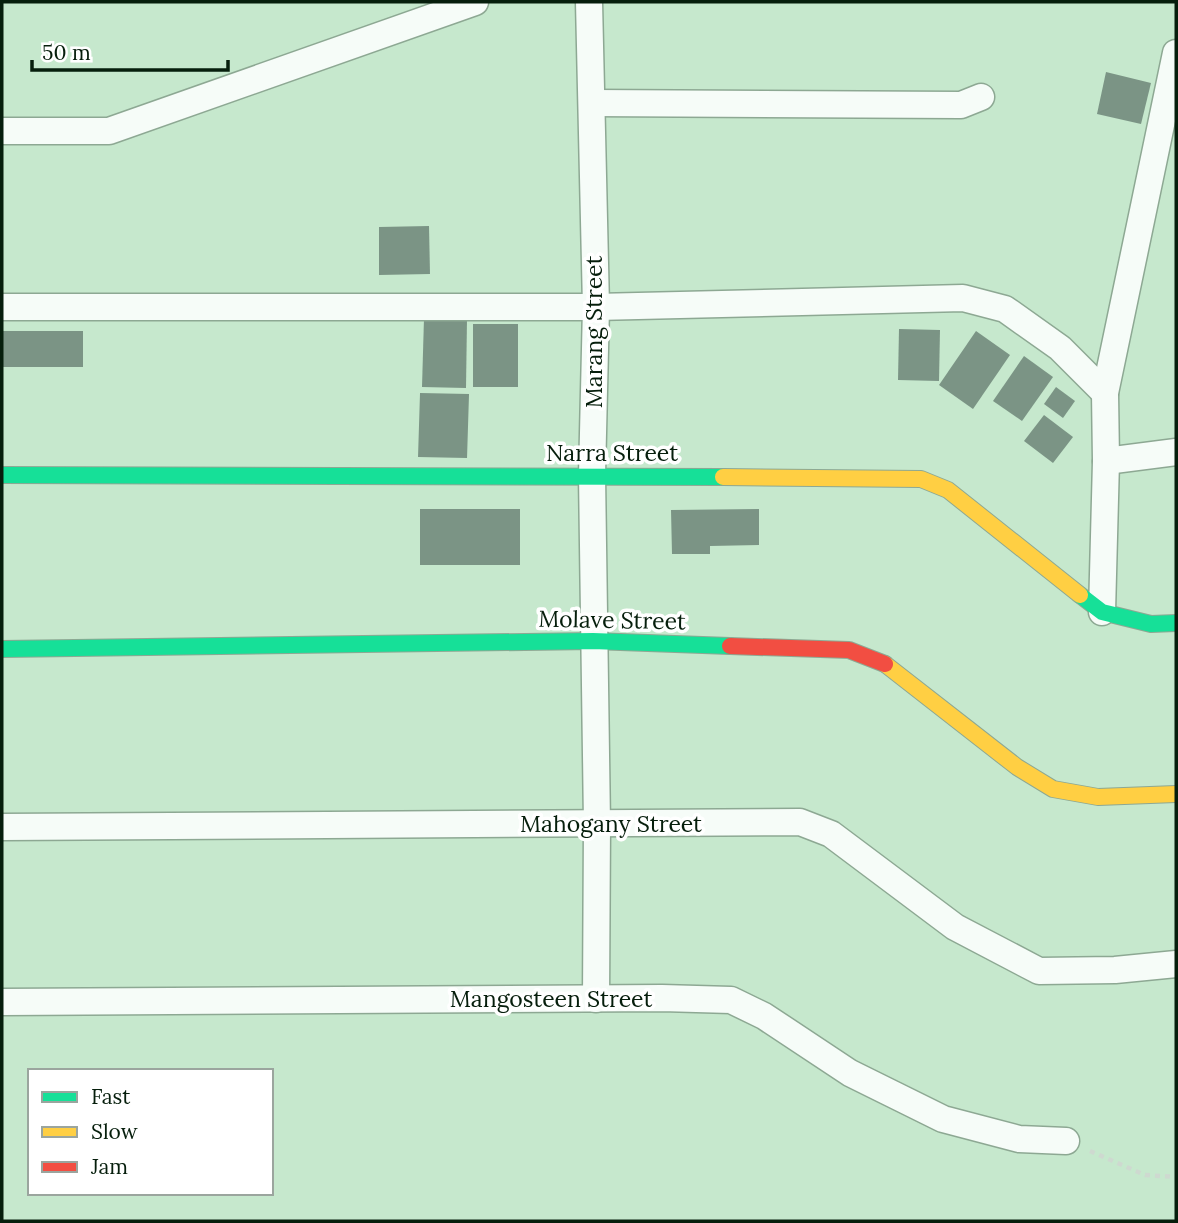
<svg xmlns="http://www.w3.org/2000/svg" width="1178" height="1223" viewBox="0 0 1178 1223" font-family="Lora,serif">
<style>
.building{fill:#7b9485}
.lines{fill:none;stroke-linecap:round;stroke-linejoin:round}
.street-casing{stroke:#8da893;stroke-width:29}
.fast-casing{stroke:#8da893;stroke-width:18}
.slow-casing{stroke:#8da893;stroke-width:18}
.jam-casing{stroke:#8da893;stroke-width:18}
.path{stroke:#ced9d0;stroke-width:4.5;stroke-dasharray:5 5;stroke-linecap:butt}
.street{stroke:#f6fcf8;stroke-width:26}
.fast{stroke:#16e098;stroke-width:16}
.slow{stroke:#ffcf43;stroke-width:16}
.jam{stroke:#f24e42;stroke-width:16}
.labels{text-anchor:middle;stroke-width:7;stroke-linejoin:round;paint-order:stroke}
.street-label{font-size:23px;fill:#061e0c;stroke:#fff}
</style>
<rect width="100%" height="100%" fill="#c6e8cd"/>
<g class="building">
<path d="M1106,72L1151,83L1141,124L1097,114Z"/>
<path d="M429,226L430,274L379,275V227Z"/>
<path d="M424,318L467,319L466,388L422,387Z"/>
<rect x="473" y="324" width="45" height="63"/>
<path d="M899,329L940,330L939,381L898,380Z"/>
<rect x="2" y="331" width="81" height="36"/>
<path d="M976,331L1010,355L973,409L939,385Z"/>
<path d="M1024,356L1053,377L1022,421L993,401Z"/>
<path d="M1056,387L1075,401L1063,418L1044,404Z"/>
<path d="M420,393L469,394L467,458L418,457Z"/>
<path d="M1044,415L1073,437L1053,463L1024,441Z"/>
<rect x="420" y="509" width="100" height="56"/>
<path d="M759,509V545L710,546V554H672L671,510Z"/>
</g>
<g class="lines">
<g class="street-casing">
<g id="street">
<path d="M589,2L596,307L592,475L597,824L596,999"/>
<path d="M592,103L961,105L981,97"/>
<path d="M2,131H109L475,2"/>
<path d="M2,307H596L963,298L1005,309L1060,348L1105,393"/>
<path d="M1106,461L1176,452"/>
<path d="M1102,612L1106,461L1105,393L1176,53"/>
<path d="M2,827L800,822L831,834L955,927L1039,971L1115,970L1176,964"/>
<path d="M2,1002L662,998L731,1000L764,1016L850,1073L943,1119L1019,1139L1066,1141"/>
</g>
</g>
<g class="fast-casing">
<g id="fast">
<path d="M2,475L723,477"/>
<path d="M1080,595L1102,612L1151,624L1176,623"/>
<path d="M2,649L593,641L730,646"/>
</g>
</g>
<g class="slow-casing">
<g id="slow">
<path d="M723,477L921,479L948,490L1080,595"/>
<path d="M885,664L1017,767L1053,789L1098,797L1176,794"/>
</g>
</g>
<g class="jam-casing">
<path id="jam" d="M730,646L849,650L885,664"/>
</g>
<path class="path" d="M1090,1151L1145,1175L1176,1177"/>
<use href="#street" class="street"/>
<use href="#fast" class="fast"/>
<use href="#slow" class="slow"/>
<use href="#jam" class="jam"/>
</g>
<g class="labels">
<g class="street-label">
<text transform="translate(594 332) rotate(-90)" y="8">Marang Street</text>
<text x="612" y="461">Narra Street</text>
<text transform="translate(612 620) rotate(1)" y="8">Molave Street</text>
<text x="611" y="832">Mahogany Street</text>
<text x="551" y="1007">Mangosteen Street</text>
</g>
</g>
<rect width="1178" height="1223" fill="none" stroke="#061e0c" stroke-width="7"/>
<rect x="28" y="1069" width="245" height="126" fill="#ffffff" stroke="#9ba59e" stroke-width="2"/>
<rect x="42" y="1092" width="35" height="10" fill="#16e098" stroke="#9ba59e" stroke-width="2"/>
<text x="91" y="1104" font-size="21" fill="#061e0c">Fast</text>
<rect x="42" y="1127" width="35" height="10" fill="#ffcf43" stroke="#9ba59e" stroke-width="2"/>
<text x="91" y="1139" font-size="21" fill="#061e0c">Slow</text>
<rect x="42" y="1162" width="35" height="10" fill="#f24e42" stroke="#9ba59e" stroke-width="2"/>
<text x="91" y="1174" font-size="21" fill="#061e0c">Jam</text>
<path d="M32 60v10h196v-10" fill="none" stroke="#061e0c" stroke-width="3.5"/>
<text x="42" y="60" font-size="21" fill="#061e0c" stroke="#ffffff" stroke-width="5" paint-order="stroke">50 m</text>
</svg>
